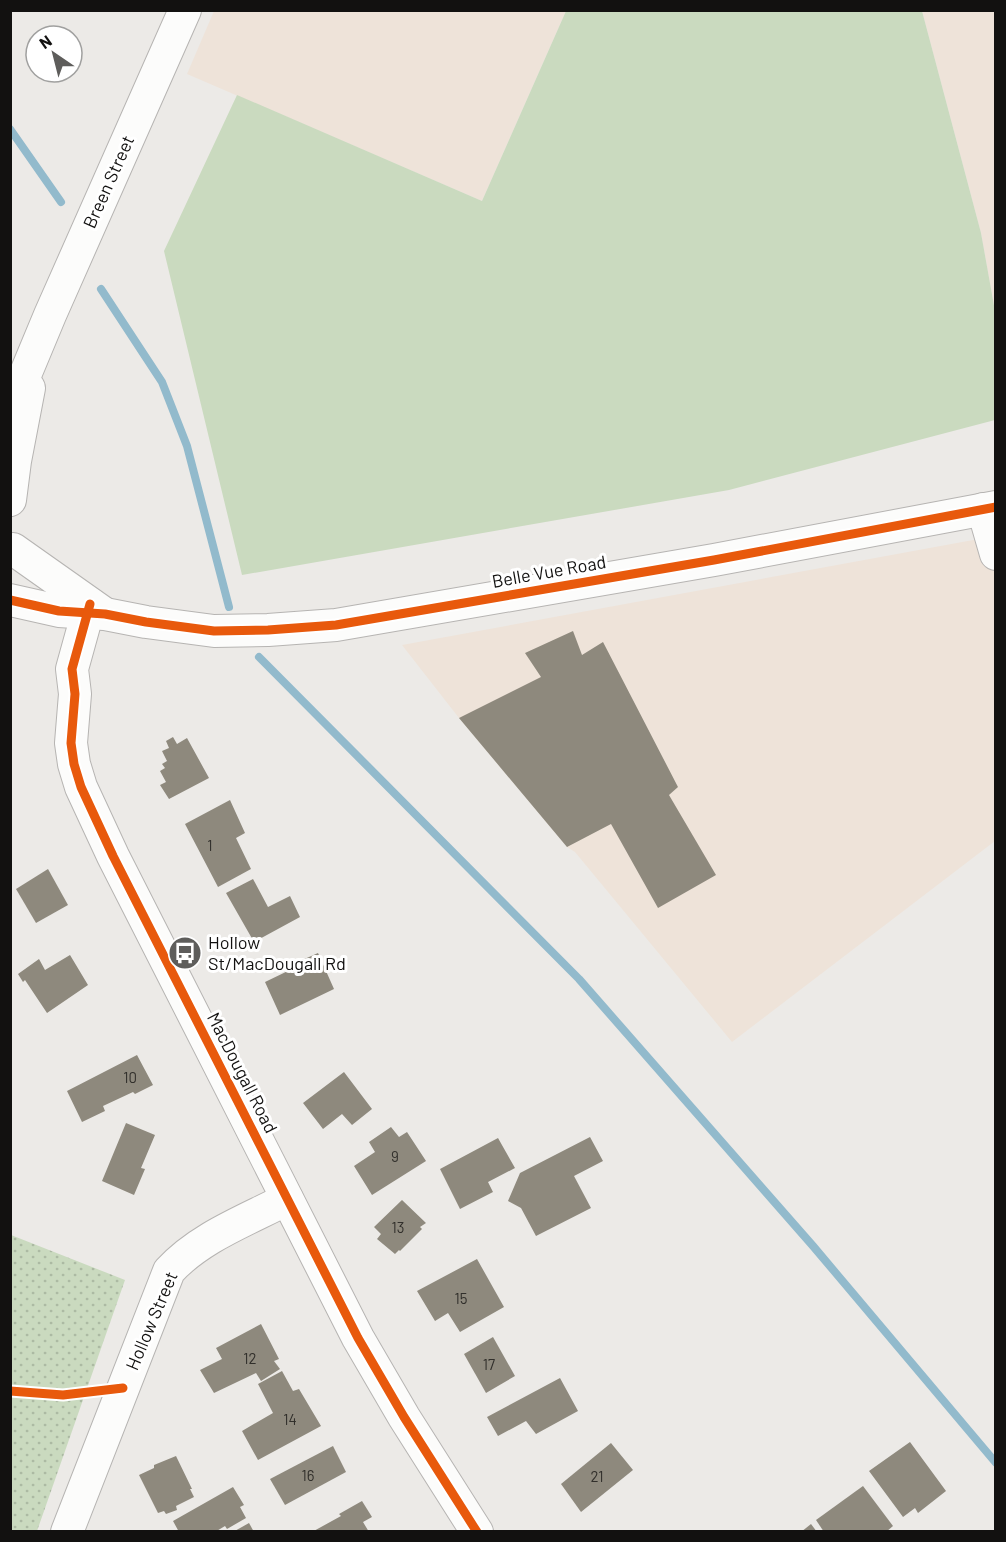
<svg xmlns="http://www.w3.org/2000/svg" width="1006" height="1542" viewBox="0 0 1006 1542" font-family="Barlow,sans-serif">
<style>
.industrial{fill:#eee3d9}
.grass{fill:#cadabf}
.park{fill:url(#park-dots)}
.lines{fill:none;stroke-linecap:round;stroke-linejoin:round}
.stream{stroke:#92bacc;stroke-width:8}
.building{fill:#8e897d}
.minor-casing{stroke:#b6b4b2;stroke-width:34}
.minor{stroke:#fcfcfb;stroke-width:32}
.cycleway-casing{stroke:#fff;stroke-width:13}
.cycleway{stroke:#e8590c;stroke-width:9}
.labels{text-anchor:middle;stroke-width:6;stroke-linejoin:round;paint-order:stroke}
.number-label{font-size:15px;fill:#312f2b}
.street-label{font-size:18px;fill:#121110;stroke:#fff}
.poi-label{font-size:18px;fill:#121110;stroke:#fff;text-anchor:start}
</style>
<defs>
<pattern id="park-dots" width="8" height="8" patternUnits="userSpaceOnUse" patternTransform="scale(1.5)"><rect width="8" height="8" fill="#cadabf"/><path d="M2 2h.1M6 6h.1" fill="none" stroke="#acbaa3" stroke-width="1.8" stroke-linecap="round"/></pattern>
</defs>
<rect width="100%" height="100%" fill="#eceae7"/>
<g class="industrial">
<path d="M214,11H566L482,201L187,74Z"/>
<path d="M922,11H995V311L981,233Z"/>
<path d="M995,536V841L732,1042L575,852L567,847L459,718L402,645Z"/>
</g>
<path class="grass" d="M566,11H922L981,233L995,311V420L729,490L242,575L164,251L237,95L482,201Z"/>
<path class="park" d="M11,1235L125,1280L37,1531H11Z"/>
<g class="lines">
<g class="stream">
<path d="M10,129L61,202"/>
<path d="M101,289L162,382L187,446L229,607"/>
<path d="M259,657L579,979L813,1246L996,1463"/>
</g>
</g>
<g class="building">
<path d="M573,631L582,655L603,642L678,787L669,795L716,875L658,908L611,824L567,847L459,718L541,677L525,653Z"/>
<path d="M173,737L177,744L187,738L209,778L169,799L160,785L166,782L160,771L165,768L162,764L167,761L162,751L169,748L166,741Z"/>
<path d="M230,800L245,833L236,838L251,869L218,887L185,824Z"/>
<path d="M48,869L68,905L36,923L16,889Z"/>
<path d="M253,879L268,907L290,896L300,917L254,942L226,893Z"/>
<path d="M318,953L334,989L280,1015L265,982L292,969L291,965Z"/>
<path d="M70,955L88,985L47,1013L25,980L23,982L18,974L39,959L45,970Z"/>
<path d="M137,1055L153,1085L135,1094L133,1092L103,1106L105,1111L82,1122L67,1091Z"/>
<path d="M344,1072L372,1109L352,1125L342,1114L323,1129L303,1103Z"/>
<path d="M126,1123L155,1135L141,1168L145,1169L134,1195L102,1181Z"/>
<path d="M391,1127L399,1137L407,1132L426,1161L372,1195L354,1166L375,1152L369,1142Z"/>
<path d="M590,1137L603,1161L574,1176L591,1208L536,1236L521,1208L508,1201L520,1173Z"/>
<path d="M498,1138L515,1168L488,1182L493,1192L460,1209L440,1169Z"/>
<path d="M402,1200L426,1223L420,1227L422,1229L400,1251L399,1250L395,1254L377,1239L381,1234L374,1227Z"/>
<path d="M477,1259L504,1307L460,1332L448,1313L435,1321L417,1291Z"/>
<path d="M261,1324L279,1359L274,1361L280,1369L261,1381L256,1373L214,1393L200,1370L222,1359L216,1348Z"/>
<path d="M493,1337L515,1376L486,1393L464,1354Z"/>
<path d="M282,1371L293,1391L299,1389L321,1426L258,1460L242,1431L273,1413L258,1384Z"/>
<path d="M560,1378L578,1411L536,1434L526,1421L498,1436L487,1417Z"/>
<path d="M910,1442L946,1491L918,1513L915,1508L903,1517L869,1471Z"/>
<path d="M611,1443L633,1470L581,1512L561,1484Z"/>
<path d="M333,1446L346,1472L285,1505L270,1479Z"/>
<path d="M176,1456L192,1489H190L194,1497L176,1506L177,1510L166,1514L164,1511L158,1513L139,1475L154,1468V1465Z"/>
<path d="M863,1486L893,1526L886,1532H824L816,1520Z"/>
<path d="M233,1487L244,1505L240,1507L246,1518L227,1529L225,1526L215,1532H179L173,1521Z"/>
<path d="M362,1501L372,1517L363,1522L369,1532H312L341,1516L339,1514Z"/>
<path d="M249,1523L254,1532H233Z"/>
<path d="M811,1524L817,1532H801Z"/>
</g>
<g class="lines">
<g class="minor-casing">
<g id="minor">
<path d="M10,411L50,315L185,10"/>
<path d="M10,500L15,461L29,388"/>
<path d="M983,509L996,554"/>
<path d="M13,549L105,614"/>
<path d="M10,600L59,611L105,614L146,622L214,631L268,630L336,625L714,560L996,507"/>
<path d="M90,604L72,669L75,694L71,743L74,764L81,787L113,856L358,1338L404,1417L477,1532"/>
<path d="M67,1532L169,1271C200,1237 247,1220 287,1199"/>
</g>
</g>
<use href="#minor" class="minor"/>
<g class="cycleway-casing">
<g id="cycleway">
<path d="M10,600L59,611L105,614L146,622L214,631L268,630L336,625L714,560L996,507"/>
<path d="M90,604L72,669L75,694L71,743L74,764L81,787L113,856L358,1338L404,1417L477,1532"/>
<path d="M10,1391L63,1395L123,1388"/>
</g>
</g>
<use href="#cycleway" class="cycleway"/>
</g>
<defs>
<g id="bus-disc" transform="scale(1.725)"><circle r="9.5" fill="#5e5d5b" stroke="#fff"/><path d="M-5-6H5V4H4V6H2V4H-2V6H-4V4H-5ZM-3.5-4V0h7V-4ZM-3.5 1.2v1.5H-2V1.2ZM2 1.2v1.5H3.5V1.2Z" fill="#fff"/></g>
</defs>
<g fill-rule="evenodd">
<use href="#bus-disc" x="185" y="953"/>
</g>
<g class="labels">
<g class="number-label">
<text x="210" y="851">1</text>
<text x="130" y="1083">10</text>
<text x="395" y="1162">9</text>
<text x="398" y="1233">13</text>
<text x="461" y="1304">15</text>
<text x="250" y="1364">12</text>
<text x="489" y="1370">17</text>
<text x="290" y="1425">14</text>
<text x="308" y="1481">16</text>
<text x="597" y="1482">21</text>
</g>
<g class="street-label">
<text transform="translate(109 182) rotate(-66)" y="6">Breen Street</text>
<text transform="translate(549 572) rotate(-10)" y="6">Belle Vue Road</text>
<text transform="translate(242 1073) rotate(63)" y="6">MacDougall Road</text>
<text transform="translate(152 1321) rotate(-67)" y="6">Hollow Street</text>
</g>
<g class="poi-label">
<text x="208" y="949">Hollow<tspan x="208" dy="21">St/MacDougall Rd</tspan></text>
</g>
</g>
<rect width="1006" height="1542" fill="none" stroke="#121110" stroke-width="24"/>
<g transform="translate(54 54) rotate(325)"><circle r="28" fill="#ffffff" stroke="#a0a09f" stroke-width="1.5"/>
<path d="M0-4.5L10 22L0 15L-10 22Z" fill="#5e5d5b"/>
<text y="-9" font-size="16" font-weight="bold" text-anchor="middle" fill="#121110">N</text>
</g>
</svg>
